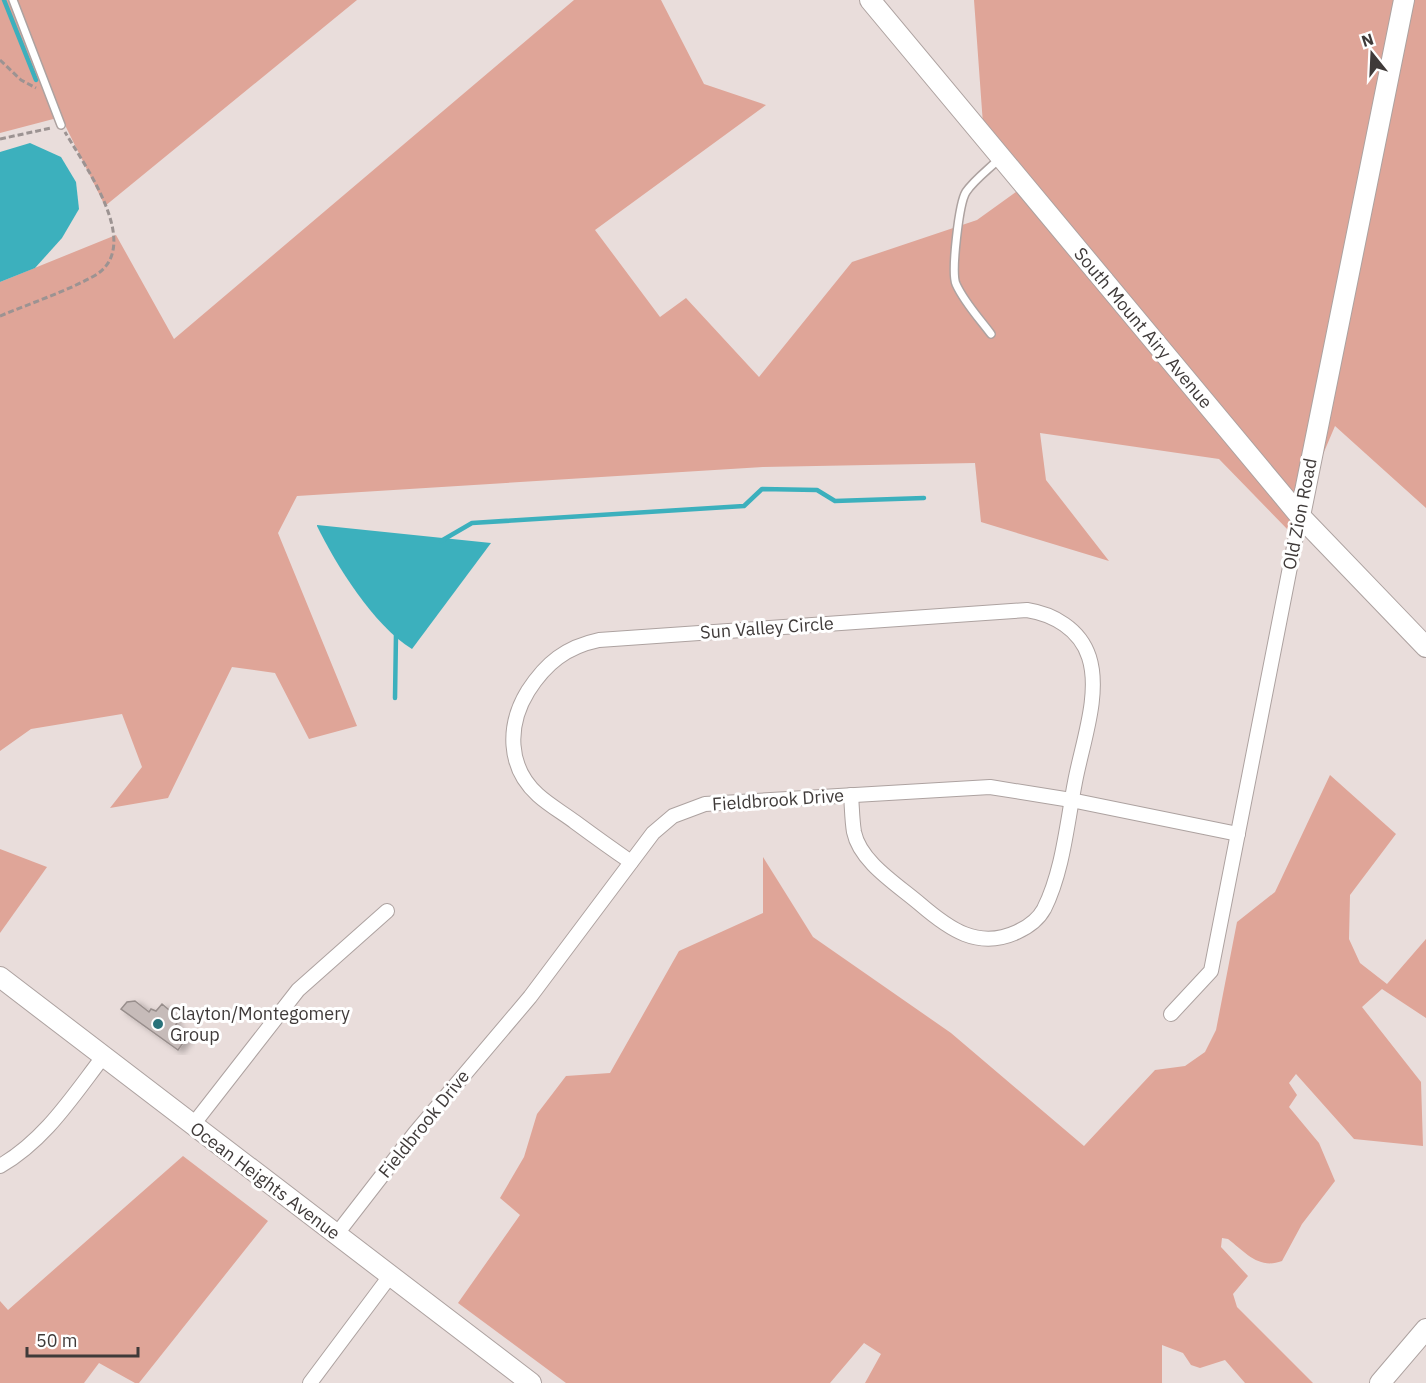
<svg xmlns="http://www.w3.org/2000/svg" width="1426" height="1383" viewBox="0 0 1426 1383" font-family="'IBM Plex Sans',sans-serif">
<style>
.green{fill:#dfa598}
.water{fill:#3cb0bd}
.lines{fill:none;stroke-linecap:round;stroke-linejoin:round}
.stream{stroke:#3cb0bd;stroke-width:4.5}
.building{fill:#c6bbb9;stroke:#988e8c;stroke-width:1.5;filter:url(#shadow)}
.lane-casing{stroke:#ada2a0;stroke-width:10}
.street-casing{stroke:#ada2a0;stroke-width:16}
.secondary-casing{stroke:#ada2a0;stroke-width:22}
.path{stroke:#9c9392;stroke-width:3;stroke-dasharray:6 3;stroke-linecap:butt}
.lane{stroke:#fff;stroke-width:7}
.street{stroke:#fff;stroke-width:14}
.secondary{stroke:#fff;stroke-width:20}
.poi-dot{fill:#29727a;stroke:#fff;stroke-width:2}
.labels{text-anchor:middle;stroke-width:6;stroke-linejoin:round;paint-order:stroke}
.street-label{font-size:18px;fill:#3f3a39;stroke:#fff}
.poi-label{font-size:18px;fill:#3f3a39;stroke:#fff;text-anchor:start}
</style>
<defs>
<filter id="shadow"><feDropShadow dx="5" dy="3" stdDeviation="3" flood-color="#0004"/></filter>
</defs>
<rect width="100%" height="100%" fill="#e9dddb"/>
<g class="green">
<path d="M0,0H357L105,206L61,117L0,133Z"/>
<path d="M574,0H661L704,84L766,105L595,230L660,317L686,298L759,377L852,262L977,220L1027,184L984,138L974,0H1426V508L1335,426L1290,532L1219,459L1040,433L1046,480L1109,561L981,522L975,463L763,467L297,496L278,533L357,726L309,739L275,673L232,667L168,798L110,808L142,767L122,714L31,729L0,751V282L116,235L174,339Z"/>
<path d="M1330,775L1396,834L1350,895L1349,939L1360,963L1387,984L1426,939V1018L1382,989L1362,1007L1421,1082L1423,1146L1354,1139L1296,1074L1289,1083L1297,1095L1289,1107L1319,1143L1335,1181L1302,1224L1282,1261C1259,1270 1245,1252 1228,1239L1222,1238L1221,1247L1248,1276L1233,1294L1237,1307L1313,1383H1245L1225,1360L1200,1368L1191,1365L1183,1353L1162,1345V1383H865L881,1354L864,1343L830,1383H566L458,1303L520,1215L500,1198L524,1157L537,1114L566,1076L610,1073L679,951L763,913V857L813,937L951,1033L1084,1146L1155,1070L1185,1066L1205,1052L1216,1030L1237,922L1275,892Z"/>
<path d="M0,849L47,867L0,933Z"/>
<path d="M183,1156L268,1221L139,1383H135L99,1363L84,1383H0V1301L8,1310Z"/>
</g>
<g class="water">
<path d="M30,143L61,157L76,182L79,209L62,238L35,268L0,282V152Z"/>
<path d="M317,526V525L491,543L412,649C374,626 336,565 317,526Z"/>
</g>
<g class="lines">
<g class="stream">
<path d="M4,0L36,80"/>
<path d="M441,541L472,523L744,506L762,489L817,490L835,501L924,498"/>
<path d="M395,698L396,634"/>
</g>
</g>
<path class="building" d="M135,1001L149,1012L151,1009L156,1011L162,1004L175,1015L174,1020L177,1023L175,1026L188,1036L178,1050L121,1009L127,1002Z"/>
<g class="lines">
<g class="lane-casing">
<g id="lane">
<path d="M13,0L61,125"/>
<path d="M991,334C979,318 964,302 956,284C951,272 959,203 966,192C974,180 989,169 999,159"/>
</g>
</g>
<g class="street-casing">
<g id="street">
<path d="M631,862C612,849 594,836 575,822C563,813 549,805 538,795C507,767 507,725 528,691C546,663 566,647 599,640L1027,610C1053,614 1080,629 1089,657C1101,694 1082,744 1075,782C1067,823 1063,871 1044,909C1038,920 1028,927 1017,932C978,950 949,929 920,904C898,885 860,862 854,832C852,820 852,807 851,795"/>
<path d="M1171,1014L1211,971L1300,516"/>
<path d="M192,1126L298,990L387,911"/>
<path d="M0,1166C45,1140 72,1097 103,1057"/>
<path d="M336,1235L415,1133L530,997L653,833L673,816L705,804L990,787L1071,800L1238,834"/>
<path d="M310,1383L390,1276"/>
</g>
</g>
<g class="secondary-casing">
<g id="secondary">
<path d="M870,0L1300,516L1426,647"/>
<path d="M1300,516L1404,0"/>
<path d="M0,977L531,1383"/>
<path d="M1380,1383L1426,1329"/>
</g>
</g>
<g class="path">
<path d="M0,60L21,80L36,88"/>
<path d="M0,139L51,128"/>
<path d="M0,316C31,303 65,292 94,276C145,247 84,165 65,132"/>
</g>
<use href="#lane" class="lane"/>
<use href="#street" class="street"/>
<use href="#secondary" class="secondary"/>
</g>
<circle class="poi-dot" cx="158" cy="1024" r="6"/>
<g class="labels">
<g class="street-label">
<text transform="translate(1143 328) rotate(50)" y="6">South Mount Airy Avenue</text>
<text transform="translate(1300 514) rotate(-79)" y="6">Old Zion Road</text>
<text transform="translate(767 628) rotate(-4)" y="6">Sun Valley Circle</text>
<text transform="translate(778 800) rotate(-4)" y="6">Fieldbrook Drive</text>
<text transform="translate(424 1124) rotate(-51)" y="6">Fieldbrook Drive</text>
<text transform="translate(265 1181) rotate(37)" y="6">Ocean Heights Avenue</text>
</g>
<g class="poi-label">
<text x="170" y="1020">Clayton/Montegomery<tspan x="170" dy="21">Group</tspan></text>
</g>
</g>
<g transform="translate(1372 54) rotate(342)" stroke="#ffffff" stroke-width="4.5" paint-order="stroke">
<path d="M0-4.5L10 22L0 15L-10 22Z" fill="#3f3a39"/>
<text y="-9" font-size="16" font-weight="bold" text-anchor="middle" fill="#3f3a39">N</text>
</g>
<path d="M27 1347v9h111v-9" fill="none" stroke="#3f3a39" stroke-width="3"/>
<text x="36" y="1347" font-size="18" fill="#3f3a39" stroke="#ffffff" stroke-width="4.5" paint-order="stroke">50 m</text>
</svg>
